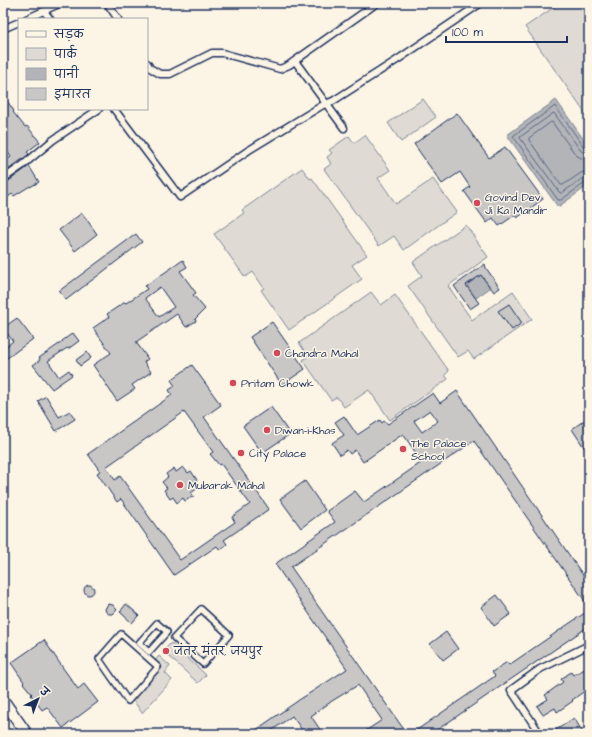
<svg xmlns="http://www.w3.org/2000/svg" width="592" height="737" viewBox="0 0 592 737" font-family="'Architects Daughter','Playpen Sans Deva',sans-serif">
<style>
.green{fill:#dfdbd4;stroke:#7d8599}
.water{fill:#b2b4b8;stroke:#767f94}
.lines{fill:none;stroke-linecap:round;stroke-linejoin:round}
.shore{stroke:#576482;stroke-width:1}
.building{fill:#c8c7c6;stroke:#1b2f5e;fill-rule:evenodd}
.pedestrian-casing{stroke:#1b2f5e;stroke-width:8}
.minor-casing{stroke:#1b2f5e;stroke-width:9}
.primary-casing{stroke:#1b2f5e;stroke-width:13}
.pedestrian{stroke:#fcf5e5;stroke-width:5}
.minor{stroke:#fcf5e5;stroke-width:6}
.primary{stroke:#fcf5e5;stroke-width:10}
.poi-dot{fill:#d1495b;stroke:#fcf5e5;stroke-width:1.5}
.labels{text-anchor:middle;stroke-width:3;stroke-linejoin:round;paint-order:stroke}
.poi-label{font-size:11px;fill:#1b2f5e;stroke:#fcf5e5;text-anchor:start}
</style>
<rect width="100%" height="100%" fill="#fcf5e5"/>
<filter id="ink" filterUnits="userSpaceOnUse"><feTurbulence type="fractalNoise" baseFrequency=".025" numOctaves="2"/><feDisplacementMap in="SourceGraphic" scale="8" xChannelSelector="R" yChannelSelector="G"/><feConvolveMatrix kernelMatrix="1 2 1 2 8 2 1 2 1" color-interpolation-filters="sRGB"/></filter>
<g filter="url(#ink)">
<g class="green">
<path d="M560,3H589V119L525,27Z"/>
<path d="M423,99L436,117L401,142L388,123Z"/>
<path d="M365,135L390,170L378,178L396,204L433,179L457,212L404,250L394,236L379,246L324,169L331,164L327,157L332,153L329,150L349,136L354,143Z"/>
<path d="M302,168L310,179L312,178L367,255L352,265L362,279L289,330L261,290L264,288L253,272L245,277L214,234L244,213L242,210Z"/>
<path d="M466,225L488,257L448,286L472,320L513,291L532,319L474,359L468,351L458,357L408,286L422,276L413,262Z"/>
<path d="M371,292L381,305L395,295L449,371L445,375L448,379L390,420L369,390L344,407L337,397L331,400L303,360L308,356L299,343Z"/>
<path d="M171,643L206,675L198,683L163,651Z"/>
<path d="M159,656L170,666L165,673L172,680L142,713L133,700L159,670L152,664Z"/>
</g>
<g class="water">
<path d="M556,100L589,147V185L558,207L507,135Z"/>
<path d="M481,275L490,288L476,298L466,285Z"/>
</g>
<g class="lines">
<g class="shore">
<path d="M589,149H586L584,147L555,106L513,136L558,200H561L585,183L589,182"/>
<path d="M589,154L585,153L581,151L554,113L552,114L520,137V138L560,193H562L583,178L589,177"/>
<path d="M589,160L581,158L576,155L552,122H551L529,138V140L561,185H563L581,173L589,171"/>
</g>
</g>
<g class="building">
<path d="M3,95L14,111L13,112L25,127L27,126L40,142L27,152L29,154L3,174V163L11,157L3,145Z"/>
<path d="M457,113L489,158L505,147L543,199L517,218L515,215L499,226L493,218L487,223L464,191L470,187L460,172L442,184L414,144Z"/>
<path d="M29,166L39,182L30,187V186L14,196L12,194L3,201V183H6Z"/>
<path d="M82,213L97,234L75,251L59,230Z"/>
<path d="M136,234L142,242L66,300L59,291Z"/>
<path d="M183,260L187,267L180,271L196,293L193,295L205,309L195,319L196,321L186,327L177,314L136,342L148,359L144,362L151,372L132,385L135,389L117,401L93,365L111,353L93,328L109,317L107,314L125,302L126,303L147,289L145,286ZM160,287L174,307L159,317L145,298Z"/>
<path d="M485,264L486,268L500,288L494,292L481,275L466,285L479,303L470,309L454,286Z"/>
<path d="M509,304L522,323L512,330L498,311Z"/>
<path d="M17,318L33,339L3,361V349L13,341L3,328Z"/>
<path d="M272,322L305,369L282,385L250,337Z"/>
<path d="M73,333L79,341L68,349L67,348L48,361L59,377L69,370L72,375L52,389L33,365L40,360L39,358L62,342V341Z"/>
<path d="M87,352L91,358L80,366L76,360Z"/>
<path d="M192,365L221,405L204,417L269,509L224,540L227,544L220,550L217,546L174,575L121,499L117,502L97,473L100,471L88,454L172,395L169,390L175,386L171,380ZM184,412L213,452L210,454L219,465L221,464L250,504L232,517L235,522L180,560L120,476L115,480L106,467Z"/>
<path d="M457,391L589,584V607L474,441L291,567L407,734H361L382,720L358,685L332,701L311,716L323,734H305L292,716L267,734H250L299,700L347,669L275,564L335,522L327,511L355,491L364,502L422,462L403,434L363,462L355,450L350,454L347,450L340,455L332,443L344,435L335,422L344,416L357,435L380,420L382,423L384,421L388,424L433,393L440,403ZM430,410L438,421L422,432L414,421Z"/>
<path d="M46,396L59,417L70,411L75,419L56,431L38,401Z"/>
<path d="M271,407L290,434L262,453L243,426Z"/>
<path d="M589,417V455L572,429Z"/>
<path d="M183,467L188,473L191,471L197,480L194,482L198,488L191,493L194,496L185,501L183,498L177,503L173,497L170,499L164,490L167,488L162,482L168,477L166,474L174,468L176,472Z"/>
<path d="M305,481L325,510L301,528L280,499Z"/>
<circle cx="89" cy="590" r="5"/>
<path d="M497,595L511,614L494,626L481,607Z"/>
<path d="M108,604L113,605L117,610L113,614H109L106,612L105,609Z"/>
<path d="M126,604L139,615L132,623L120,612Z"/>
<path d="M589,610V626L431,734H411L495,676L492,672L507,662L509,665Z"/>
<path d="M446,632L458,649L443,660L430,644Z"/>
<path d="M44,640L63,668L78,689L84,684L98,702L63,728L47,707L42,710L31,695L32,694L23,683L24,682L11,663Z"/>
<path d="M589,667V688L572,700L573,701L557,712L555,708L543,715L537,706L548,699L545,695L563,682L561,679L571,672L573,675Z"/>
<path d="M574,718L584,734H550Z"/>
</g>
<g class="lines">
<g class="pedestrian-casing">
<g id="pedestrian">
<path d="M201,609L229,635L203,664L174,638Z"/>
<path d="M157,623L167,632L149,652L139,643Z"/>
<path d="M121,634L158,667L128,701L99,659Z"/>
</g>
</g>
<g class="minor-casing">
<g id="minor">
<path d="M107,3L118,19"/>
<path d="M44,11L50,19"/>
<path d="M26,19L61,3"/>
<path d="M3,29L19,22"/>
<path d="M295,61L344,128"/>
<path d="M147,63L150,68L160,74H170L212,53H222L280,69L289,65L377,3"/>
<path d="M114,109L180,197L249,150L323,105L333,101L397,60L481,3"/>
<path d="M3,179L23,165L53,140L99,109"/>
<path d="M540,734L517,699L511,690L540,669L589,645"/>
</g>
</g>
<g class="primary-casing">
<g id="primary">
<path d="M3,700L27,734"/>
<path d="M3,720L13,734"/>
</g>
</g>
<use href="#pedestrian" class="pedestrian"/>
<use href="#minor" class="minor"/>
<use href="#primary" class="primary"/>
</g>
</g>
<g class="poi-dot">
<circle cx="477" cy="203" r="4"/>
<circle cx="277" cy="353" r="4"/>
<circle cx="233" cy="383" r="4"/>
<circle cx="267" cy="430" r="4"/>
<circle cx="403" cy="449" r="4"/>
<circle cx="241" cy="453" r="4"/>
<circle cx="180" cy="485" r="4"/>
<circle cx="166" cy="651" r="4"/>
</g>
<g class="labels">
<g class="poi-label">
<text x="485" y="201">Govind Dev<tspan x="485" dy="13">Ji Ka Mandir</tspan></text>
<text x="285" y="357">Chandra Mahal</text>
<text x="241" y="387">Pritam Chowk</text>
<text x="275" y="434">Diwan-i-Khas</text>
<text x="411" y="447">The Palace<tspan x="411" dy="13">School</tspan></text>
<text x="249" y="457">City Palace</text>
<text x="188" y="489">Mubarak Mahal</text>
<text x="174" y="655">जंतर मंतर, जयपुर</text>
</g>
</g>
<rect width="592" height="737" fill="none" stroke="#fcf5e5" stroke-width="16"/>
<rect x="8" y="8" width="576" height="721" fill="none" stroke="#1b2f5e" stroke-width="1.5" filter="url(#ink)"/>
<rect x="18" y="18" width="130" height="92" fill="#fcf5e5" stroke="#a2a6af"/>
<rect x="26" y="31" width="20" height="6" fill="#fcf5e5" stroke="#a2a6af"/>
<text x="54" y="38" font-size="12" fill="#1b2f5e">सड़क</text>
<rect x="26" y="48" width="20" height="12" fill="#dfdbd4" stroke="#a2a6af"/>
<text x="54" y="58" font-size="12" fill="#1b2f5e">पार्क</text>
<rect x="26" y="68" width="20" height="12" fill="#b2b4b8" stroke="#a2a6af"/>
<text x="54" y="78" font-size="12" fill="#1b2f5e">पानी</text>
<rect x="26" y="88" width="20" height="12" fill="#c8c7c6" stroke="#a2a6af"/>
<text x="54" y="98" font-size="12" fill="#1b2f5e">इमारत</text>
<g transform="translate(38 699) rotate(42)" stroke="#fcf5e5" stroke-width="3" paint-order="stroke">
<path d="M0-3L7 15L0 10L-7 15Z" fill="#1b2f5e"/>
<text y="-6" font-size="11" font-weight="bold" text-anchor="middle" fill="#1b2f5e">उ</text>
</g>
<path d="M446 36v6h121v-6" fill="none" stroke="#1b2f5e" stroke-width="2"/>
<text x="452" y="36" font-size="12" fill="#1b2f5e" stroke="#fcf5e5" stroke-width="3" paint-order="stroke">100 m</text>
</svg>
